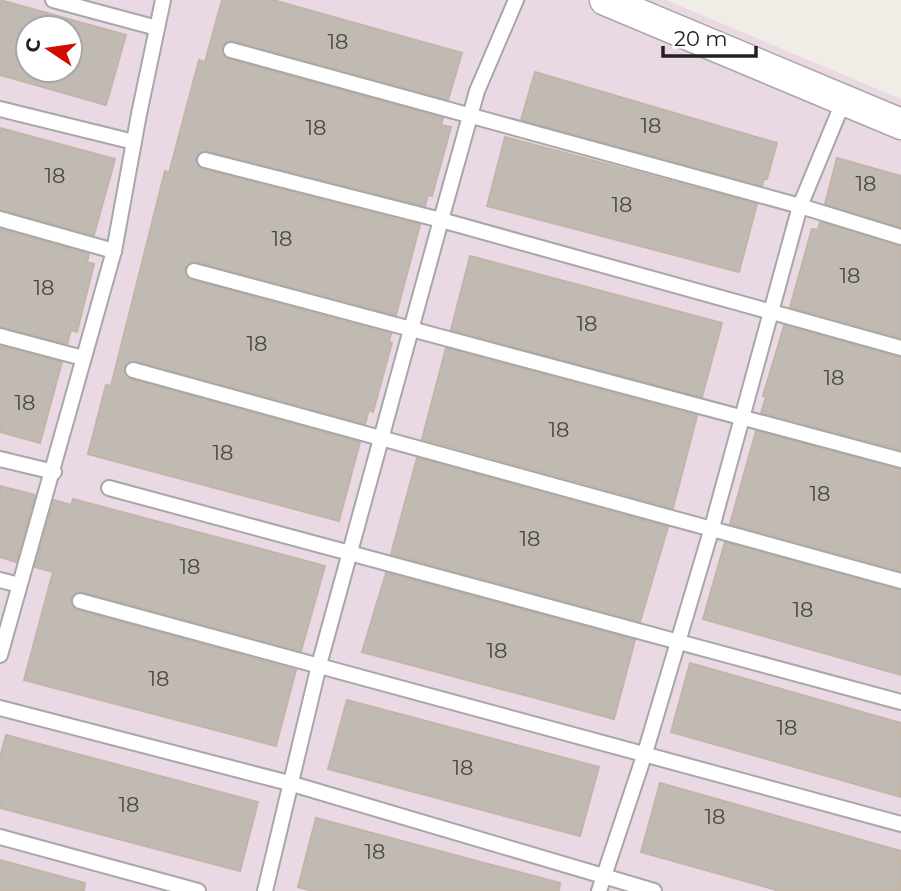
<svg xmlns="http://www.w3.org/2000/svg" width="901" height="891" viewBox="0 0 901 891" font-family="Montserrat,sans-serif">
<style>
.industrial{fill:#ead8e5;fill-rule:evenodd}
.building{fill:#c1bab2;stroke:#c2b5a8;stroke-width:2;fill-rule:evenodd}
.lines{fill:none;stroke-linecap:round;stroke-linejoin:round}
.lane-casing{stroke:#a7a7a7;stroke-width:18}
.street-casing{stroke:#a7a7a7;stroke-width:33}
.lane{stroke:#fff;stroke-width:14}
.street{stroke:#fff;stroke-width:30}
.labels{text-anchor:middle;stroke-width:7;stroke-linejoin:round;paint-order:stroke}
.number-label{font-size:21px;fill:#484644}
</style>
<rect width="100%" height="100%" fill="#f0ede6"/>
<path class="industrial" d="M0,0H666L901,99V891H0ZM28,28H70V70H28Z"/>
<g class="building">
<path d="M0,0L126,35L106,105L0,75ZM28,28H70V70H28Z"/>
<path d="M222,0H273L462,53L448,100L234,41L225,43L222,48L228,59L443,118L441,125L451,127L432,196L428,195L425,206L207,151L196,157V163L203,169L420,225L396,315L196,262L185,268V274L192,280L391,334L389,342L392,343L373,412L369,410L365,424L136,361L127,363L124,368L130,379L360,442L339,521L88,454L106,385L111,386L165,171L169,173L199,60L205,62Z"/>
<path d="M535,72L777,143L767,179H764L762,186L521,120Z"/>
<path d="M0,128L115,159L94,235L0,210Z"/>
<path d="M505,137L757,204L739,272L487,206Z"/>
<path d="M837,158L901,176V227L825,204Z"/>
<path d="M820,222L901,246V338L790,307L812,229L818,230Z"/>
<path d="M0,229L89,254L87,262L94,264L77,332L71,330L67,344L0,327Z"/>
<path d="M470,256L722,323L702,397L451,330Z"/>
<path d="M784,326L901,357V450L761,413L766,397L763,396Z"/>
<path d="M0,346L62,362L40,443L0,432Z"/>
<path d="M446,348L697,416L673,508L422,439Z"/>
<path d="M756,431L901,469V571L730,524Z"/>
<path d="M417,458L668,527L640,622L391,554Z"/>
<path d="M0,486L35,495L16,562L0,557Z"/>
<path d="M73,499L325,566L301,651L83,592L74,594L71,599L77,610L296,670L276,746L24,680L53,572L35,567L54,500L71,505Z"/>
<path d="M725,542L901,590V675L703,619Z"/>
<path d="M386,573L635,640L614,719L362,652Z"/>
<path d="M690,663L901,723V797L671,732Z"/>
<path d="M347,700L599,767L580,836L328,769Z"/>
<path d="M6,735L258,802L240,871L0,808V757Z"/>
<path d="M660,783L901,851V891H780L641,852Z"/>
<path d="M316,818L560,883L559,891H312L298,887Z"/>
<path d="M0,860L85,883L84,891H0Z"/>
</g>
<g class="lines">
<g class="lane-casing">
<g id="lane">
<path d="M53,0L157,28"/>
<path d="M231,50L800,206L901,237"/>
<path d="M0,109L134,142"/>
<path d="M205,160L441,220L901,348"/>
<path d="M0,219L114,251"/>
<path d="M194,271L901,460"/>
<path d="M0,336L83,358"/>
<path d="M133,370L901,581"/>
<path d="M0,459L54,472"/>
<path d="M109,488L901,702"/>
<path d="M0,580L19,585"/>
<path d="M80,601L901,824"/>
<path d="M0,655L114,251L139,114L163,0"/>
<path d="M0,708L289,783L654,891"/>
<path d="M0,837L198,891"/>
<path d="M265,891L319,665L441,220L477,91L516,0"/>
<path d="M599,891L645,753L711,531L800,206L844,100"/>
</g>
</g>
<g class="street-casing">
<path id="street" d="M605,0L901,124"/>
</g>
<use href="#lane" class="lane"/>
<use href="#street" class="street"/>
</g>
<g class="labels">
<g class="number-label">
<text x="338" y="49">18</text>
<text x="651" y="133">18</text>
<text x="316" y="135">18</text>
<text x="55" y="183">18</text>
<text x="866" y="191">18</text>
<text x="622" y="212">18</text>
<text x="282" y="246">18</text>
<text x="850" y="283">18</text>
<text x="44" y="295">18</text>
<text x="587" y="331">18</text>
<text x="257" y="351">18</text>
<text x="834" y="385">18</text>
<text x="25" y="410">18</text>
<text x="559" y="437">18</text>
<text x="223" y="460">18</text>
<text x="820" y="501">18</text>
<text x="530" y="546">18</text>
<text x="190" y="574">18</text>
<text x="803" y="617">18</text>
<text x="497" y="658">18</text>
<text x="159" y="686">18</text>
<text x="787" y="735">18</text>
<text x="463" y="775">18</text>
<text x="129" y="812">18</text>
<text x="715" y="824">18</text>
<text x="375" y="859">18</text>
</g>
</g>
<g transform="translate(49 49) rotate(283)"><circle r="33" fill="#ffffff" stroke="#a6a6a6" stroke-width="2"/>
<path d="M0-5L12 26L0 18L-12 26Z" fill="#cf0c00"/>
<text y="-10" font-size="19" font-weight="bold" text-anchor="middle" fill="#202020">С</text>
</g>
<path d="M663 46v10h93v-10" fill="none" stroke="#202020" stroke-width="3.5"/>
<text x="674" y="46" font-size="21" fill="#202020" stroke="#ffffff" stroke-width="5" paint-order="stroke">20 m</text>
</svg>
